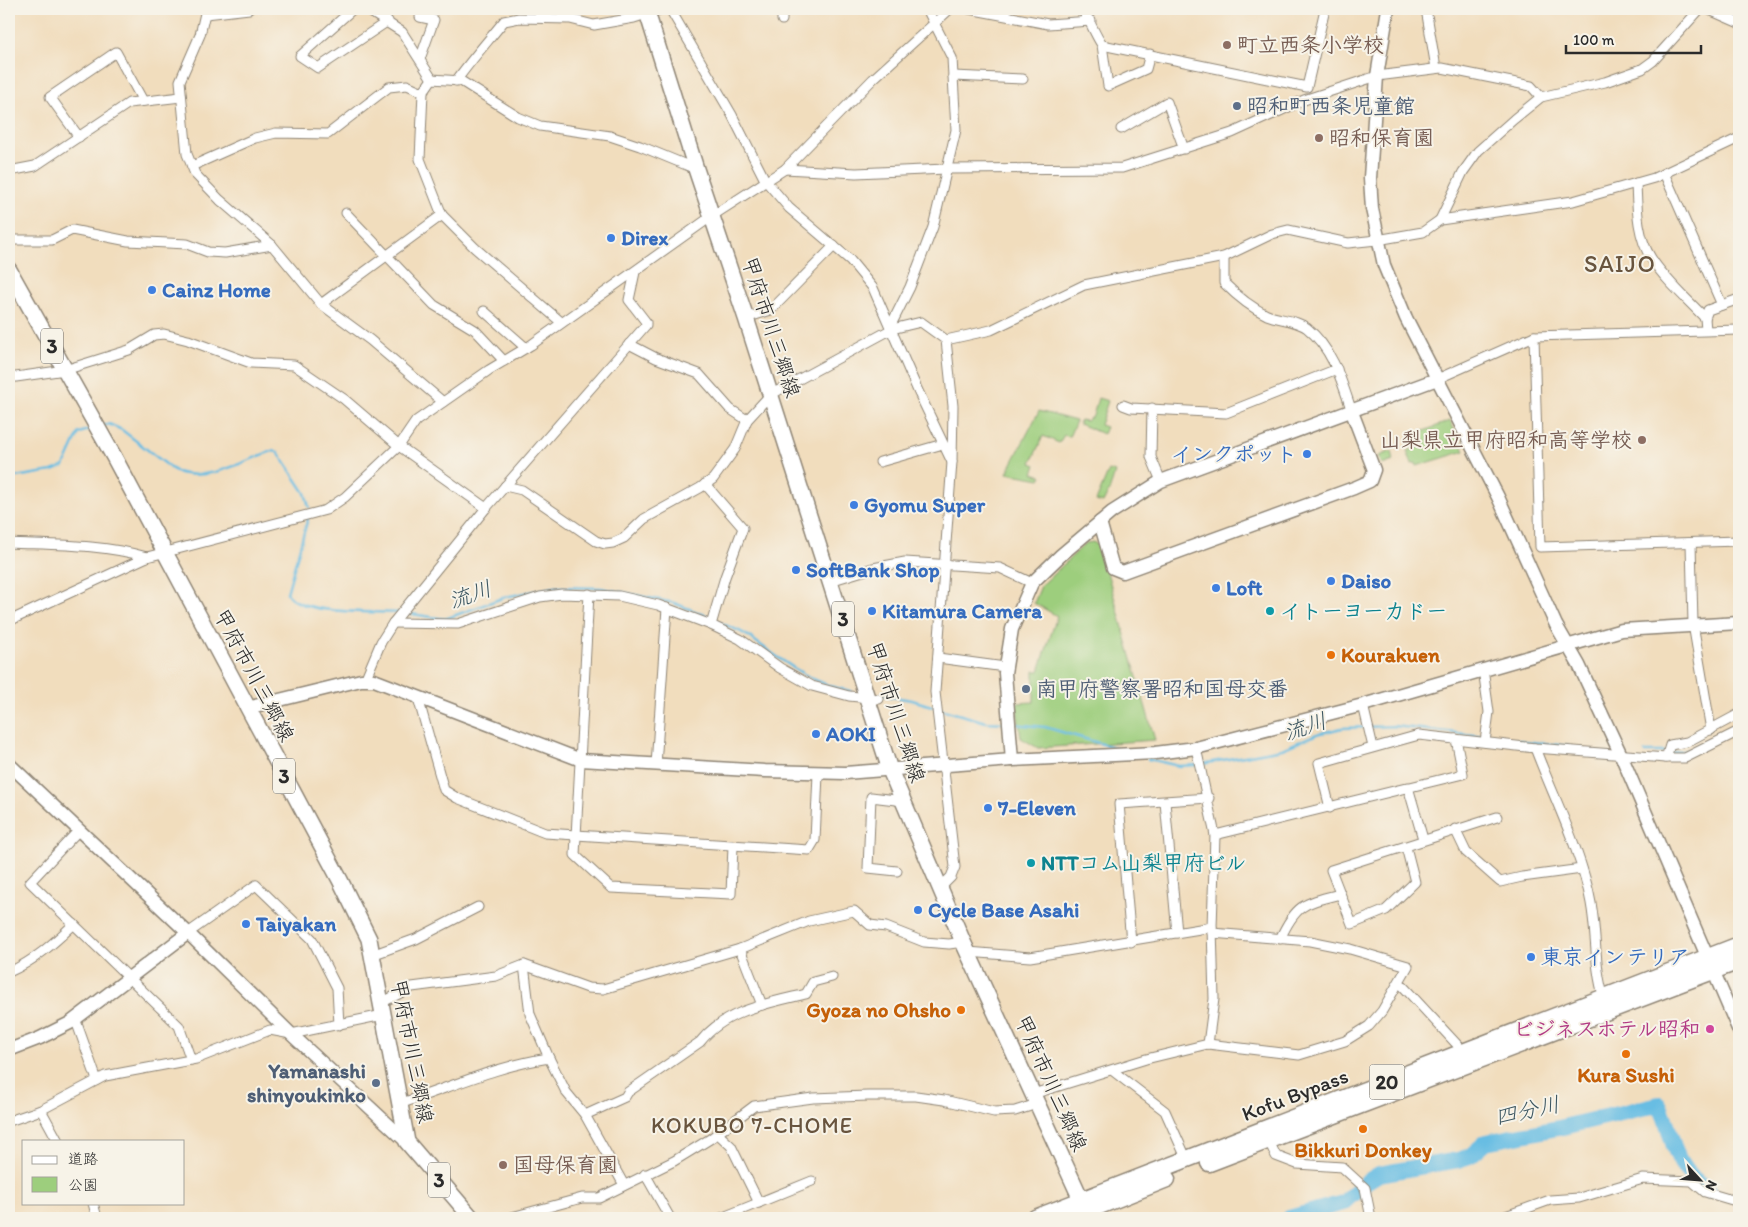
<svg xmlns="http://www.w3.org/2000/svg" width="1748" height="1227" viewBox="0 0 1748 1227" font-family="Itim,'Klee One',sans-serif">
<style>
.green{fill:#9dce7d;stroke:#647c54}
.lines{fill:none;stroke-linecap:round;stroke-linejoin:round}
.stream{stroke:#67bde3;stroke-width:2.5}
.river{stroke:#67bde3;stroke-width:16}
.street-casing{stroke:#8e8474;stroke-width:11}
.secondary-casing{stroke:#8e8474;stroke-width:15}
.primary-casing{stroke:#8e8474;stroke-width:18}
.highway-casing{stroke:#8e8474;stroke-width:19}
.street{stroke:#fff;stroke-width:9}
.secondary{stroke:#fff;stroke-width:12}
.primary{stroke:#fff;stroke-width:15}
.highway{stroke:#fff;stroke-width:16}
.education-dot{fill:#8d6e63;stroke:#f7f3e8;stroke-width:2}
.service-dot{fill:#5c6f8a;stroke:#f7f3e8;stroke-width:2}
.shop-dot{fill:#3f7fe0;stroke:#f7f3e8;stroke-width:2}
.culture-dot{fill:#0f9aa8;stroke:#f7f3e8;stroke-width:2}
.food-dot{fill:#e8710a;stroke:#f7f3e8;stroke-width:2}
.hotel-dot{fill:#d1479c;stroke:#f7f3e8;stroke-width:2}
.labels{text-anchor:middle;stroke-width:4;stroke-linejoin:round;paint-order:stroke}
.shield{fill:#f7f3e8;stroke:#686764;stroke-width:1}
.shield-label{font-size:20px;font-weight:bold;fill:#2b2b2b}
.education-label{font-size:21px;font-weight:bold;fill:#785e54;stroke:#f7f3e8;text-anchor:start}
.service-label{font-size:21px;font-weight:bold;fill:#4e5e75;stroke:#f7f3e8;text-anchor:start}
.shop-label{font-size:21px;font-weight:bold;fill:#366cbe;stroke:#f7f3e8;text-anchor:start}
.street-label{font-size:21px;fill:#2b2b2b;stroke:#f7f3e8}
.culture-label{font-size:21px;font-weight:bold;fill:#0d838f;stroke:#f7f3e8;text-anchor:start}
.food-label{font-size:21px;font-weight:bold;fill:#c56008;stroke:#f7f3e8}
.hotel-label{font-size:21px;font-weight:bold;fill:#b23c85;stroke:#f7f3e8;text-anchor:end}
.water-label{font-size:22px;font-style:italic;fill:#3d5762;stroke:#f7f3e8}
.neighbourhood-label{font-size:22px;letter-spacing:1px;fill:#68543e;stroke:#f7f3e8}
.quarter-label{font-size:24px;letter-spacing:1px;fill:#68543e;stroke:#f7f3e8}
</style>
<rect width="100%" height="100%" fill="#f7f3e8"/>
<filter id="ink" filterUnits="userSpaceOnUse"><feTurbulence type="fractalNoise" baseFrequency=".02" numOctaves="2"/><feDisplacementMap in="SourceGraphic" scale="10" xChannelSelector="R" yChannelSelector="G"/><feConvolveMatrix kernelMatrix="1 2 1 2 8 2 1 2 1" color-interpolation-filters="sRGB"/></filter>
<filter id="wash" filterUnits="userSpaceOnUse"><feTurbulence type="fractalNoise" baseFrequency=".0096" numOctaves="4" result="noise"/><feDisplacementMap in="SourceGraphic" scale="20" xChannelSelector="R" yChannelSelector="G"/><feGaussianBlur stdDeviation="1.12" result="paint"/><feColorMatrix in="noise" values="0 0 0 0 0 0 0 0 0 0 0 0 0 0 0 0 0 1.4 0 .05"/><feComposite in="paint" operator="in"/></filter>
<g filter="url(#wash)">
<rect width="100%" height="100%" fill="#f1ddbd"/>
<g class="green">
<path d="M1098,398L1108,401L1100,425L1106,427L1103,434L1079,424L1080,420L1086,421L1093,416Z"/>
<path d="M1039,411L1076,421L1069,437L1064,435L1059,443L1043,436L1031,463L1036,465L1033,473L1042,476L1040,479L1007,473Z"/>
<path d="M1450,421L1465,451L1417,466L1416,463L1412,464L1407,451L1418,447L1413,435Z"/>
<path d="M1392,451L1394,461L1382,465L1379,456Z"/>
<path d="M1109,470L1115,472L1110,489L1103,503L1096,501Z"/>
<path d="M1093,542L1098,545L1103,558L1155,740L1038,748L1021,738L1016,703L1034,702V671H1039L1057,616L1034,603L1041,586L1086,543Z"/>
</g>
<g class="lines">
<g class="stream">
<path d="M102,426L109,424L122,430L176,472C209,482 241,462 272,451L278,452L305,493L309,507"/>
<path d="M9,478L52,471L64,466L79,433L92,429"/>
<path d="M308,518L287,593C301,616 374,611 399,613"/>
<path d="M405,613L445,619L505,597L555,587L601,588L674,603L710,617"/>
<path d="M719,622C729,627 739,630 748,636C781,659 809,684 851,691"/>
<path d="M881,695L912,700L935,707"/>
<path d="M940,709L986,722L1005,723"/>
<path d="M1013,724L1045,727L1119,749"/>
<path d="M1489,737L1568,746"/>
<path d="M1701,745L1739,724"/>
<path d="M1645,752H1665"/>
<path d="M1670,753L1692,750"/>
<path d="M1148,759L1179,766L1197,765"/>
<path d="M1202,764L1282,749L1317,734L1342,728L1394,726L1483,736"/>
</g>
<path class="river" d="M1289,1218L1343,1203L1366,1182L1379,1174L1458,1160L1470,1156L1486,1142L1563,1127L1659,1104C1677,1140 1668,1164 1709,1190"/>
</g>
</g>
<g filter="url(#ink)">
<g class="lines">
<g class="street-casing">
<g id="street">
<path d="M206,9L200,35L180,81L187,154L195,174L220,200L272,245L321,304L370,340L443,402"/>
<path d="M353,9L300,56L318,68L388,21"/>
<path d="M366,9L402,32L432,79L461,81L518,117L540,126L610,136L640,146L696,169"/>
<path d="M670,9L732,115L765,180L789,208L850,260L873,288L918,391L952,462L935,692L955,867L951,877L939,889"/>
<path d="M969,9L1048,24L1091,21"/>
<path d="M1082,9C1090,20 1094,33 1102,45L1307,87L1325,9"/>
<path d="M1426,9L1436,68"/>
<path d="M1707,9L1739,23"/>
<path d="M206,14L249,9"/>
<path d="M782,20V9"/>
<path d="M1102,45L1108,86L1146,69L1150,54"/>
<path d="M420,59L434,20L420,17L422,9"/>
<path d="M953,76L1023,79"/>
<path d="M432,79L423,92L420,159L442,215L475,248L561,322"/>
<path d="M456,81C471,60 488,41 504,21L519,18L570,19L594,25L634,18L662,9"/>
<path d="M1121,129L1167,102L1184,149"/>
<path d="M79,137L50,97L116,52L143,101"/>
<path d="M192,166L255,138L276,133L328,134L389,87L407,85L423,92"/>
<path d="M785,169L856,173L946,169L1122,168L1232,133L1304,100L1377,76L1442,68L1531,86L1541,97"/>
<path d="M9,171L35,166L129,103L181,97"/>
<path d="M1664,173L1722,305"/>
<path d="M1636,183C1637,208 1637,236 1651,258C1665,280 1687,299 1705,318L1706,330"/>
<path d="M346,213L434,305L475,330L504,361"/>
<path d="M1440,220L1463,172L1478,151L1514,119L1541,97L1605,82L1642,69L1653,61L1700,9"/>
<path d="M9,240H52L72,230L128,241L187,244L208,252L225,253L272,245"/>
<path d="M1224,257V283C1236,295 1252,308 1267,315C1280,320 1297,320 1307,328C1333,349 1342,382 1352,412"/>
<path d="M321,304L442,215"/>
<path d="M484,311L526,348"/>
<path d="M746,318L771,310L834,246"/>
<path d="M1705,318L1708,310L1739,299"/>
<path d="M891,325L910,287L933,227L956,130L952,58L927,9"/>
<path d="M1739,330L1534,336L1540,547L1739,541"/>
<path d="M946,340L953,406L952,462"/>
<path d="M629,344L656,358L699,374L730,409L747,420"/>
<path d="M9,378L65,370L129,350L154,335L164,334L188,340L251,363L294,365L344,399L399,446L486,508"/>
<path d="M1437,379L1534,336"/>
<path d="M1123,405L1131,408L1226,413L1337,369"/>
<path d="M1152,408L1151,457L1161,481"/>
<path d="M880,462L943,444"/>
<path d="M705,484L743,528L725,577L711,625"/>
<path d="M505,486L522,490L596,541L605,544L613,543L624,538L644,519L700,488L713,479L735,449L747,420L770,395L892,329L921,322L946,340L991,330L1084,285L1224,257L1272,234L1288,230L1348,243L1377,240L1423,232L1440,220L1573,201L1654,178L1739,138"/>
<path d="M9,543C55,545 102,544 147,557"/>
<path d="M1691,543L1693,624L1711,730"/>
<path d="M830,581L873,568L905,562L1000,568L1032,583"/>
<path d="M589,594L575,855L611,888L731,894L733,846"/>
<path d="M9,621L147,557L326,510L345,497L399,446L416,421L489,370L531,345L712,216L785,169L873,79L950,9"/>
<path d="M393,623L458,624L540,597L562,594L619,596L658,605L711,625L740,639L780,668L812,686L849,696L879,699"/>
<path d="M938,658L1005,667"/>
<path d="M1483,669L1489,712L1485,742"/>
<path d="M365,680L381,642L393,623L486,508L646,325V322L629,300L635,272"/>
<path d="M418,698L444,790L457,798L545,833L809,850L815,840L818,774"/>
<path d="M1363,705L1373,747"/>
<path d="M1196,748L1215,835L1212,927L1214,999L1208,1044"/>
<path d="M1535,748C1553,796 1582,853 1591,903C1597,935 1594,967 1604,998"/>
<path d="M1666,758H1685L1739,731"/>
<path d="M656,765L667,608"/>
<path d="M1408,787L1423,839"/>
<path d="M1165,802L1177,933"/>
<path d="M1330,808L1319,763L1419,735L1535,748L1666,758L1670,745L1687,742L1739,714"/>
<path d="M1455,829L1466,852L1500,882L1522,877L1582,869"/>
<path d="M78,831L30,882L179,1026L191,1060"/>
<path d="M1215,835L1463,774L1456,739"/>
<path d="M1406,847L1415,882L1386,910L1352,924L1331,870L1497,817"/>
<path d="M897,871L868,868L871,797L904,801"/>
<path d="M188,933L256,885L312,939L337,988L339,1025"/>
<path d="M1280,939C1296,904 1304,903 1340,894"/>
<path d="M1131,942L1119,804L1209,798"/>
<path d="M740,949L762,1005"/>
<path d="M968,952L1030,957L1212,927"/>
<path d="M372,955L416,939L478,907"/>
<path d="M524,965L530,1014L549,1058"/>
<path d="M9,972C34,961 54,943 74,924"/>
<path d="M1400,983L1464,1052"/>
<path d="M381,1003L412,987L496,976L524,965L588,988L603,989L740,949L809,921L854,911L870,925L886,927L924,942L949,944L963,942"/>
<path d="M75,1018L97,1080"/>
<path d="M1113,1071L1165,1111L1187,1160"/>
<path d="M1033,1094L1146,1059L1208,1044L1299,1055L1345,1041L1369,1026L1382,1011L1408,966L1350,949L1310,941L1212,933"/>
<path d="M399,1104C449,1088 496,1066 549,1058L566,1092L585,1115L624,1185"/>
<path d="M41,1110L58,1141"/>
<path d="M585,1115L625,1097L628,1092L700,1042C725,1010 769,1003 806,994L813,982L832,977"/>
<path d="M9,1121L41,1110L105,1076L196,1059L270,1030L291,1034L383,1015"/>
<path d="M717,1133L731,1146L759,1203"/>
<path d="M1269,1141L1276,1156L1297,1164L1342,1167L1365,1188L1371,1218"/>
<path d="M645,1174L670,1218"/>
<path d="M93,1203L97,1218"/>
<path d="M508,1218L582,1198H599L674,1161L710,1139L754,1106L813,1098L868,1096H916L944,1100L994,1112L1015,1111L1037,1104"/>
<path d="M721,1218L812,1181"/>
<path d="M1500,1218L1550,1200L1579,1198L1643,1179L1692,1181L1705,1192L1739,1202"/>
</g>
</g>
<g class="secondary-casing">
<g id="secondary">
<path d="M1388,9L1377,76L1370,178L1372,209L1384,265L1406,318L1498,497L1556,625L1579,665L1621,755L1739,1031"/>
<path d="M1100,522L1113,568L1123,572L1354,488L1370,481L1374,470L1352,412"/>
<path d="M247,708L361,680H374L581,760L765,771L845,773L1012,760L1155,753L1196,748L1363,705L1622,630L1739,623"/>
<path d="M1012,760L1005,673L1012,629L1032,583L1061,555L1112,512L1161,481L1437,379"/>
<path d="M9,764L188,933L291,1034L407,1142"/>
<path d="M9,1050L40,1038L70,1023L188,933"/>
</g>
</g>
<g class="primary-casing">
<g id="primary">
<path d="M646,9L696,169L746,318L890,770L963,942L1086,1210"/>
<path d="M9,270L114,457L340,880L369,939L407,1142L472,1218"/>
</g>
</g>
<g class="highway-casing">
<g id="highway">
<path d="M1209,1163L1739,961"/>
<path d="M1035,1218L1739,945"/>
<path d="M1069,1218L1167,1179"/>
</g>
</g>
<use href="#street" class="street"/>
<use href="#secondary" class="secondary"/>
<use href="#primary" class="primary"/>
<use href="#highway" class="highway"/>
</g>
</g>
<g class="education-dot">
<circle cx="1227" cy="45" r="5"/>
<circle cx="1319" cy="138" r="5"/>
<circle cx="1642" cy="440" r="5"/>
<circle cx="503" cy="1165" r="5"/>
</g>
<g class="service-dot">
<circle cx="1237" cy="106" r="5"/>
<circle cx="1026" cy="689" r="5"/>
<circle cx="376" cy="1083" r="5"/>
</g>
<g class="shop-dot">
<circle cx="611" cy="238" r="5"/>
<circle cx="152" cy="290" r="5"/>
<circle cx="1307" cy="454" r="5"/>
<circle cx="854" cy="505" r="5"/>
<circle cx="796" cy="570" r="5"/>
<circle cx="1331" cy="581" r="5"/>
<circle cx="1216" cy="588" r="5"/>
<circle cx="872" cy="611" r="5"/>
<circle cx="816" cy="734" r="5"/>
<circle cx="988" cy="808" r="5"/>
<circle cx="918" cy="910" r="5"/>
<circle cx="246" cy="924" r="5"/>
<circle cx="1531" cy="957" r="5"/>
</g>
<g class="culture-dot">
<circle cx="1270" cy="611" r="5"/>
<circle cx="1031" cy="863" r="5"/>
</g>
<g class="food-dot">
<circle cx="1331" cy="655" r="5"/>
<circle cx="961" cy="1010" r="5"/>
<circle cx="1626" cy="1054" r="5"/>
<circle cx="1363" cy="1129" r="5"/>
</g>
<circle class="hotel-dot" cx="1710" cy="1029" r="5"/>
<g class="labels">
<g class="shield">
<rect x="41" y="328.5" width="22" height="35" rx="4"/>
<rect x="832" y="601.5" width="22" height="35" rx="4"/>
<rect x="273" y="758.5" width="22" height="35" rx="4"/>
<rect x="1369.5" y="1064.5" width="35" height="35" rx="4"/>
<rect x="428" y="1162.5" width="22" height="35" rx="4"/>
</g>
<g class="shield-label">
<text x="52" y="353">3</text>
<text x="843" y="626">3</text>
<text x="284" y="783">3</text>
<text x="1387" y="1089">20</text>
<text x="439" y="1187">3</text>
</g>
<g class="education-label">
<text x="1237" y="52">町立西条小学校</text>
<text x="1329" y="145">昭和保育園</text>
<text x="1632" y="447" text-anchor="end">山梨県立甲府昭和高等学校</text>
<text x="513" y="1172">国母保育園</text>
</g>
<g class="service-label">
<text x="1247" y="113">昭和町西条児童館</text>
<text x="1036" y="696">南甲府警察署昭和国母交番</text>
<text x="366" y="1078" text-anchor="end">Yamanashi<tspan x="366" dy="24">shinyoukinko</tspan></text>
</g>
<g class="shop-label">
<text x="621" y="245">Direx</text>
<text x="162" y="297">Cainz Home</text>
<text x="1297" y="461" text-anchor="end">インクポット</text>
<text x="864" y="512">Gyomu Super</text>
<text x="806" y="577">SoftBank Shop</text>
<text x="1341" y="588">Daiso</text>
<text x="1226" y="595">Loft</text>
<text x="882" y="618">Kitamura Camera</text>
<text x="826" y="741">AOKI</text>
<text x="998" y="815">7-Eleven</text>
<text x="928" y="917">Cycle Base Asahi</text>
<text x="256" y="931">Taiyakan</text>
<text x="1541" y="964">東京インテリア</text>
</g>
<g class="street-label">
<text transform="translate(771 327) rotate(72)" y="7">甲府市川三郷線</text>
<text transform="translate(254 675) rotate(62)" y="7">甲府市川三郷線</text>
<text transform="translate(896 712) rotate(72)" y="7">甲府市川三郷線</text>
<text transform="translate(412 1051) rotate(79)" y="7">甲府市川三郷線</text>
<text transform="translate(1051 1083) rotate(66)" y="7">甲府市川三郷線</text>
<text transform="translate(1295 1095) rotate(-21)" y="7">Kofu Bypass</text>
</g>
<g class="culture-label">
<text x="1280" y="618">イトーヨーカドー</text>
<text x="1041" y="870">NTTコム山梨甲府ビル</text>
</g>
<g class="food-label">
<text x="1341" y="662" text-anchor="start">Kourakuen</text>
<text x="951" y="1017" text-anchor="end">Gyoza no Ohsho</text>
<text x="1626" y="1082">Kura Sushi</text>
<text x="1363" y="1157">Bikkuri Donkey</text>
</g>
<g class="hotel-label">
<text x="1700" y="1036">ビジネスホテル昭和</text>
</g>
<g class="water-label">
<text transform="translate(470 594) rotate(-19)" y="8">流川</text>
<text transform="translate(1305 726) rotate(-18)" y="8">流川</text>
<text transform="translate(1527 1110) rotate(-12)" y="8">四分川</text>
</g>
<g class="neighbourhood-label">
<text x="752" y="1133">KOKUBO 7-CHOME</text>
</g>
<g class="quarter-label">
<text x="1620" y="272">SAIJO</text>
</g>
</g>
<rect width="1748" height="1227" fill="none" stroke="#f7f3e8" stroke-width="30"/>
<rect x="22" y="1140" width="162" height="65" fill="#f7f3e8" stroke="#a5a39c"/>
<rect x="32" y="1156" width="25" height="8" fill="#ffffff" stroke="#a5a39c"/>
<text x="68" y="1164" font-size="15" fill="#2b2b2b">道路</text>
<rect x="32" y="1177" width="25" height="15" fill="#9dce7d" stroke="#a5a39c"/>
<text x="68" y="1190" font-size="15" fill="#2b2b2b">公園</text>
<g transform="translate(1700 1180) rotate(116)" stroke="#f7f3e8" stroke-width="4" paint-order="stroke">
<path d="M0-4L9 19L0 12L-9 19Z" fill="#2b2b2b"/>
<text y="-8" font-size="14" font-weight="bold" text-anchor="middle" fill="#2b2b2b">N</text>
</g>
<path d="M1566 45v8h135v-8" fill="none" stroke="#2b2b2b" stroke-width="2.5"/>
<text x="1573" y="45" font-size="15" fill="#2b2b2b" stroke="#f7f3e8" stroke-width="4" paint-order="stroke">100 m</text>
</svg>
